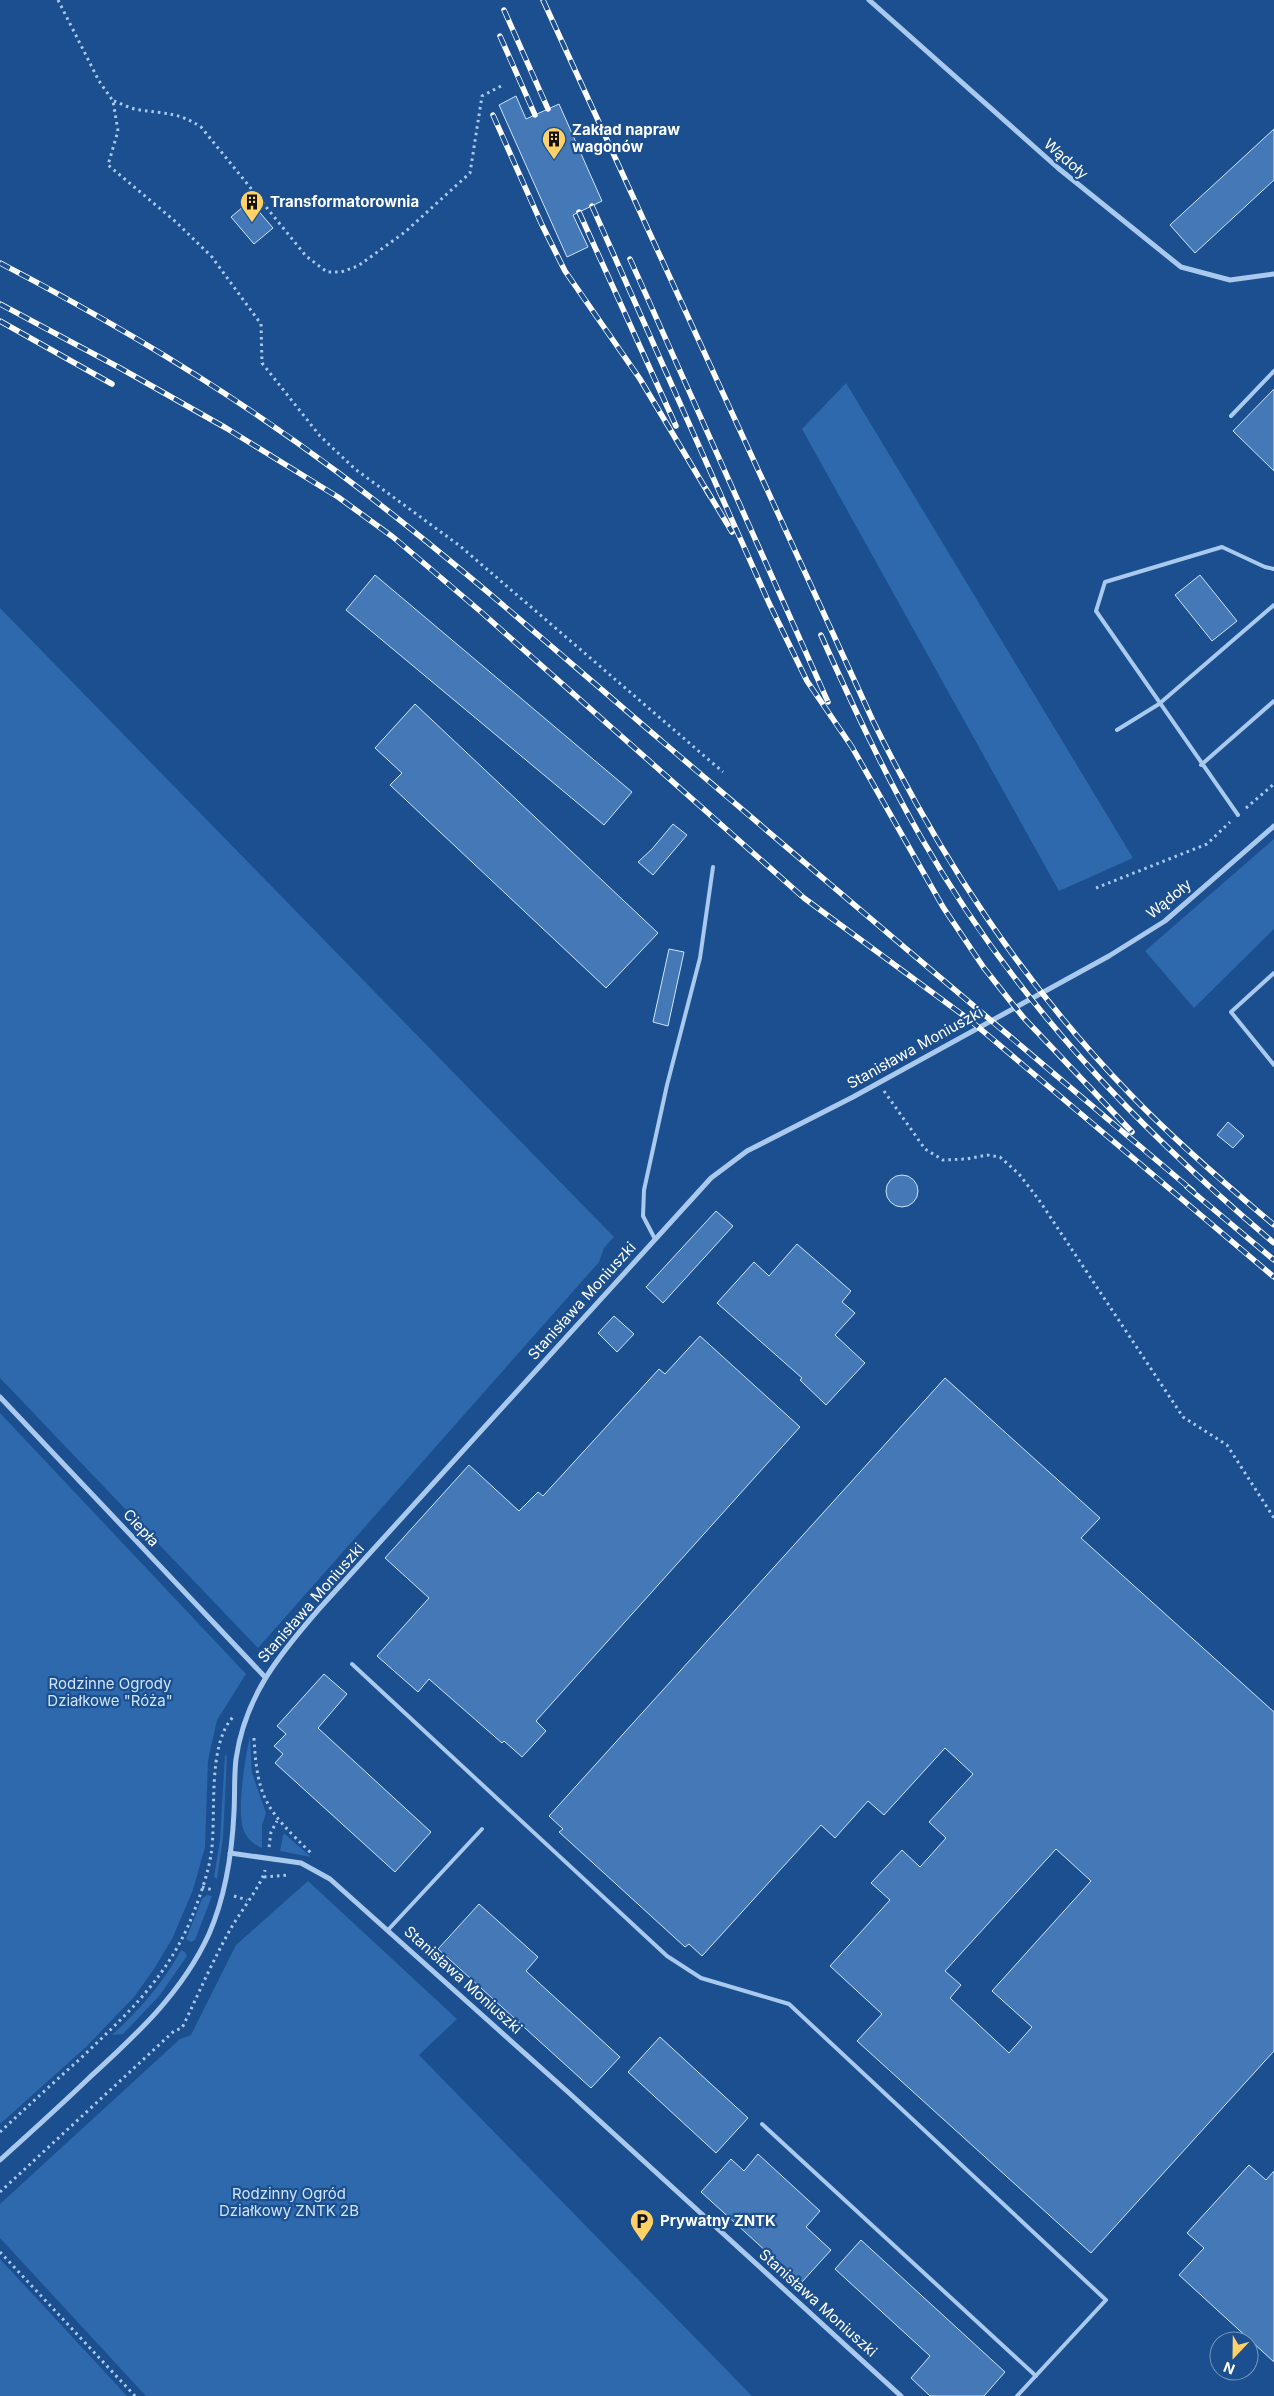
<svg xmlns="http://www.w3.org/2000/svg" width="1274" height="2396" viewBox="0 0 1274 2396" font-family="Inter,sans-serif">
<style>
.green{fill:#2e69ad}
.building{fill:#4478b7;stroke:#cfe3fa;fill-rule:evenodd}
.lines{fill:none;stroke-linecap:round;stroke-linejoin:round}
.path{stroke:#a9c9ee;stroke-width:3;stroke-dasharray:2.5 4;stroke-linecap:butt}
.lane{stroke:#a9c9ee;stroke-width:4}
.street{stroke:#a9c9ee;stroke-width:5}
.rail-casing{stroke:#fff;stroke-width:5.5}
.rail{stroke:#1b4f8f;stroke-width:4;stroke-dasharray:11;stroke-linecap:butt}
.labels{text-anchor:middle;stroke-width:4.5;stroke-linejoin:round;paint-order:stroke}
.poi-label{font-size:15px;font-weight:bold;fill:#fff;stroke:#1b4f8f;text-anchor:start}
.street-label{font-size:15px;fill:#fff;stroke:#1b4f8f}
.park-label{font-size:15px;fill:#cfe3fa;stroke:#1b4f8f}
</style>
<rect width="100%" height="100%" fill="#1b4f8f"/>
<g class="green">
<path d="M846,383L1133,858L1059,891L802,429Z"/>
<path d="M0,608L614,1237L604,1248L599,1262L258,1648L0,1378Z"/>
<path d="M1274,839V929L1194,1008L1145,951Z"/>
<path d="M0,1413L246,1674L217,1720L208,1760L205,1847L193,1890L172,1939L154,1969L134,1997L86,2047L0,2124Z"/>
<path d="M250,1737L252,1773L266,1813L262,1825V1848C253,1844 246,1838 243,1828C237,1810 245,1757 250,1737Z"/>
<path d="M225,1754L227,1757L223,1838L217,1879L214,1877L220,1840Z"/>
<path d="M285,1834L311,1857L280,1851L283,1835Z"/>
<path d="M308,1881L457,2019L419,2055L752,2396H146L0,2238V2204L180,2039L191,2035L236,1945Z"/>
<path d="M207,1895L212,1896L195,1940L191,1942L186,1939L202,1899Z"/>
<path d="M181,1950L185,1952L187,1956L160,1995L123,2034L112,2035C139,2010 163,1984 181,1950Z"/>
<path d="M0,2259L127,2396H0Z"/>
</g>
<g class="building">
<path d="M516,96L526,119L559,104L602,201L573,215L588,247L567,257L499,105Z"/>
<path d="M1274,129V180L1195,253L1170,225Z"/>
<path d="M250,201L273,228L254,244L231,217Z"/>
<path d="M1274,389V471L1233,431Z"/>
<path d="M375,575L632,792L604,825L346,610Z"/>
<path d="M1200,575L1237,621L1212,641L1175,595Z"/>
<path d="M415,704L658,933L606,988L390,785L402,773L375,748Z"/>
<path d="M673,824L687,835L653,875L638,862L652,849Z"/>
<path d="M669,949L684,952L668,1026L653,1022Z"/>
<path d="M1228,1122L1244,1136L1233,1148L1217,1135Z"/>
<circle cx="902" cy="1191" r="16"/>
<path d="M716,1211L733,1226L663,1303L646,1287Z"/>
<path d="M797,1244L851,1291L842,1302L855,1313L835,1335L865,1363L826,1405L800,1380L802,1378L717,1303L754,1262L769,1276Z"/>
<path d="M614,1316L634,1334L617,1352L598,1333Z"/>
<path d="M700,1336L800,1427L536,1721L546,1731L522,1757L504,1741L502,1743L429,1679L418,1692L377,1656L429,1598L385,1558L469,1465L519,1511L538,1492L543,1496L659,1369L665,1374Z"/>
<path d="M945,1378L1100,1518L1081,1538L1274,1712V2051L1091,2253L857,2041L882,2014L830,1966L890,1900L871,1883L902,1850L920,1867L946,1838L929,1822L973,1774L945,1748L884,1815L868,1801L835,1838L821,1825L702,1956L689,1944L685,1947L559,1832L563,1829L549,1816ZM1056,1849L1091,1881L992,1991L1032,2027L1009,2053L950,1998L961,1985L945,1971Z"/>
<path d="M324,1674L347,1694L318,1728L431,1832L395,1872L275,1763L283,1754L274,1746L286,1734L277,1726Z"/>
<path d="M479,1904L538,1957L526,1971L620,2057L591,2088L438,1949Z"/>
<path d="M660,2037L748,2118L716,2153L628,2072Z"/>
<path d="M758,2154L820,2211L806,2227L831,2250L801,2283L701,2192L731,2159L744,2171Z"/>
<path d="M1249,2165L1266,2180L1274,2171V2362L1179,2275L1204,2248L1187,2233Z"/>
<path d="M861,2240L1005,2372L984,2396H930L911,2378L930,2356L835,2269Z"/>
</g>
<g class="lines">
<g class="path">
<path d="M58,0L99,81L113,101L118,131L108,165L176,222L212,257L261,324L262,363L320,436L355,469L460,546L723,772"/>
<path d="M114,101C122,104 131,109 140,110C166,114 178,112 201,127L306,256L327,272H341L358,266L405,232L470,173L482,96L503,85"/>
<path d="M1246,808L1274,784"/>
<path d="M1096,888L1207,844L1230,822"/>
<path d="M884,1091L925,1149L943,1160L966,1159L987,1155L1000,1157L1019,1174L1039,1200L1183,1417L1227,1445L1274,1518"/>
<path d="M254,1738C257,1800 268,1811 311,1853"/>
<path d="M269,1847L271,1832L277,1821"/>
<path d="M264,1877L288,1875"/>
<path d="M202,1887L213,1890"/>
<path d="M234,1896L247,1900"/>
<path d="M0,2132C27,2107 54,2082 81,2058C126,2015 163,1982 189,1924C198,1902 207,1878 211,1855C217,1817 206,1744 234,1716"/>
<path d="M0,2192L174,2031L182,2028C198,1995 212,1962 230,1930C238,1915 263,1883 265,1870"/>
<path d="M0,2252L135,2396"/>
</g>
<g class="lane">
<path d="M1231,416L1274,371"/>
<path d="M1117,730L1159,704L1274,605"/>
<path d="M1201,765L1274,701"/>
<path d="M1238,815L1096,611L1105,582L1222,547L1265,567L1274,569"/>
<path d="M1274,973L1231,1012L1274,1065"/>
<path d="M655,1239L643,1216L644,1190L667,1085L700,958L713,867"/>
<path d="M352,1664L667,1956L701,1978L789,2004L1106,2300L1017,2396"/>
<path d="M388,1930L482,1829"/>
<path d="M762,2124L1036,2376"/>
</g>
<g class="street">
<path d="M869,0L1058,168L1181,267L1230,280L1274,274"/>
<path d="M0,1397L265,1677"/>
<path d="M230,1853L301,1863L330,1879L568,2092L901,2396"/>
<path d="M0,2160C30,2133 60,2106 89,2078C136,2035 182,1993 209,1934C226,1895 232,1854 234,1812C235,1794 234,1776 236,1759C245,1696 279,1655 319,1609L711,1178L747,1151L853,1097L1109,956L1165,921L1274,826"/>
</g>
<g class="rail-casing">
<g id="rail">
<path d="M543,0L873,721C941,859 1022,982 1129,1093C1174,1140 1224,1183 1274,1225"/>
<path d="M504,10L548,109"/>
<path d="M500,36L535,115"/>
<path d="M493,115L542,225L565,271L640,379L710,496"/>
<path d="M592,206L769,603L807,681L852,747L943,907L984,968L1023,1017L1132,1132"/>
<path d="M579,212L676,426"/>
<path d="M630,259L828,702"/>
<path d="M0,263C117,324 230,392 336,471C450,556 556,651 664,743C840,893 1016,1042 1193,1191"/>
<path d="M0,304L120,368L226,428L338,497L393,537L480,611L804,898L971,1021L1274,1277"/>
<path d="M0,321L112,384"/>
<path d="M706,489L732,532"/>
<path d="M821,635C852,704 884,773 922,839C1014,999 1133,1124 1274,1243"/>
<path d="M1187,1187L1274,1260"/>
</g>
</g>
<use href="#rail" class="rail"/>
</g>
<defs>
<g id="building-pin" transform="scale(1.25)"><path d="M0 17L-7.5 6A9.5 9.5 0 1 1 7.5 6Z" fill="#ffd166" stroke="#1b4f8f"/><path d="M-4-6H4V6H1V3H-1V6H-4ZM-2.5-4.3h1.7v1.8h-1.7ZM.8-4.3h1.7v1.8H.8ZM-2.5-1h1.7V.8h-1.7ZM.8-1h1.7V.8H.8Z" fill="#111"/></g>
<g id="parking-pin" transform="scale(1.25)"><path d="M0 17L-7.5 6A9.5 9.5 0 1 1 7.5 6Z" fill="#ffd166" stroke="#1b4f8f"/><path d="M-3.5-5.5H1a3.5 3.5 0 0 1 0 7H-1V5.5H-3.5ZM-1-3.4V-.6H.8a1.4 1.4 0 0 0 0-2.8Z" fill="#111"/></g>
</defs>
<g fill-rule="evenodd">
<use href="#building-pin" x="554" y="139"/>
<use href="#building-pin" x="252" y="202"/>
<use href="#parking-pin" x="642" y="2221"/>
</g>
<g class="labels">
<g class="poi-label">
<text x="572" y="135">Zakład napraw<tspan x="572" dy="17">wagonów</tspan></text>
<text x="270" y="207">Transformatorownia</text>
<text x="660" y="2226">Prywatny ZNTK</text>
</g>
<g class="street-label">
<text transform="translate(1066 159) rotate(41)" y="5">Wądoły</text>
<text transform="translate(1169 899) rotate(-39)" y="5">Wądoły</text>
<text transform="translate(915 1048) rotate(-29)" y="5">Stanisława Moniuszki</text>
<text transform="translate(582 1301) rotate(-48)" y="5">Stanisława Moniuszki</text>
<text transform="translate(141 1528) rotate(47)" y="5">Ciepła</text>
<text transform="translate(311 1603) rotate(-49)" y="5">Stanisława Moniuszki</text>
<text transform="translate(463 1980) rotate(42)" y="5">Stanisława Moniuszki</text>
<text transform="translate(818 2303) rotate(42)" y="5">Stanisława Moniuszki</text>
</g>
<g class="park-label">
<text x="110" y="1689">Rodzinne Ogrody<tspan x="110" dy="17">Działkowe "Róża"</tspan></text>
<text x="289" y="2199">Rodzinny Ogród<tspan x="289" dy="17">Działkowy ZNTK 2B</tspan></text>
</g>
</g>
<g transform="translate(1234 2356) rotate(202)"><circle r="24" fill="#1b4f8f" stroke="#7695bc"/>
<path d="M0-4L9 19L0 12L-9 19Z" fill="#ffd166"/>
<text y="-8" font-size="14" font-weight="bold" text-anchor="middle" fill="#ffffff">N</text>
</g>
</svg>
